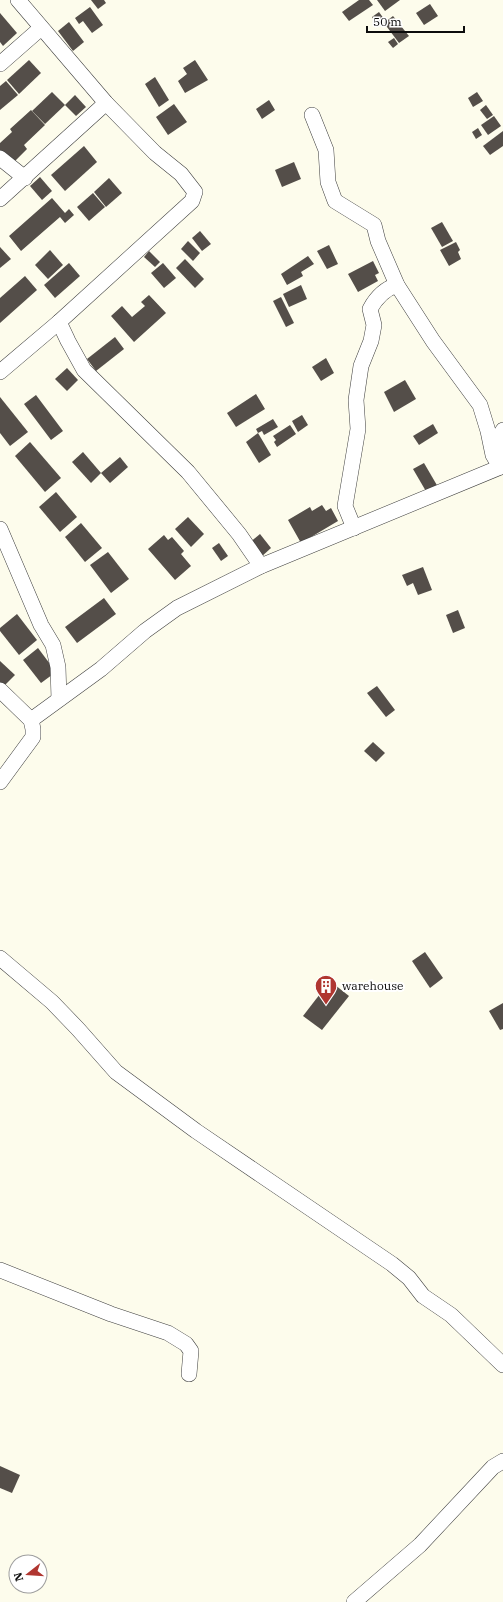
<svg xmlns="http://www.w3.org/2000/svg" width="503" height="1602" viewBox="0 0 503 1602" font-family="'IBM Plex Serif',serif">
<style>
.building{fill:#544e49}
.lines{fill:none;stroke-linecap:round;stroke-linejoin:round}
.minor-casing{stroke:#3f3f3f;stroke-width:16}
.minor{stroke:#fff;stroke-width:15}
.labels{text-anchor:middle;stroke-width:4;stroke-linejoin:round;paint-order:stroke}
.poi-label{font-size:12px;fill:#0c0c0c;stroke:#fff;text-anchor:start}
</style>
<rect width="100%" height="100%" fill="#fdfcec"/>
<g class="building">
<path d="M91,0H104L106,3L98,9Z"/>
<path d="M359,0H369L373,5L349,21L342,12Z"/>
<path d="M377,0H400L385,11Z"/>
<path d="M430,4L438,16L424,25L416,13Z"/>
<path d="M90,7L103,25L92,33L83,21L79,24L75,18Z"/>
<path d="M379,12L384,19L377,24L372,17Z"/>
<path d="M0,13L17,33L3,46L0,42Z"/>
<path d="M393,16L409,36L399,43L384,23Z"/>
<path d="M69,22L84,42L73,51L58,31Z"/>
<path d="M394,38L398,44L393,48L388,42Z"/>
<path d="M29,60L41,73L19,94L7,80Z"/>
<path d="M195,60L208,80L185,93L178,81L187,74L183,68Z"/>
<path d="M155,77L169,100L159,107L145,84Z"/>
<path d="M6,81L18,95L0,110V86Z"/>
<path d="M52,92L65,105L45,124L32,111Z"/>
<path d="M477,92L483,101L473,107L468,98Z"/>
<path d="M75,95L86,107L76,116L65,105Z"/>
<path d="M269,100L275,110L262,119L256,109Z"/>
<path d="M174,104L187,122L168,135L156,117Z"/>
<path d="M486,105L493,115L487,119L480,110Z"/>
<path d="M31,110L45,125L24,145L27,149L13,163L0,151V143L12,132L10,129Z"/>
<path d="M494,116L501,126L488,135L481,125Z"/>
<path d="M478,128L482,135L476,139L472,132Z"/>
<path d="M503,131V146L490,155L483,146Z"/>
<path d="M84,146L97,162L65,191L51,175Z"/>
<path d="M294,162L301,179L282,187L275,170Z"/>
<path d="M40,177L52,191L42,200L30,186Z"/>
<path d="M109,178L122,193L106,207L94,192Z"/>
<path d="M93,193L105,207L89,221L77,207Z"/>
<path d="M52,198L65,213L69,209L74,215L65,223L60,217L21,251L9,236Z"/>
<path d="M442,222L453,241L442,247L431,228Z"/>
<path d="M200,231L211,244L202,251L192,238Z"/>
<path d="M188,241L200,253L193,261L181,249Z"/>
<path d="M456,242L460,250L458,252L461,259L449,266L440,250Z"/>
<path d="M329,245L338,264L327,269L317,251Z"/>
<path d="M0,247L11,259L0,268Z"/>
<path d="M50,250L63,265L48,279L35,265Z"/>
<path d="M149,251L160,262L155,267L144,257Z"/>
<path d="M308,256L314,264L301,272L303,276L287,285L281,274Z"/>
<path d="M185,259L204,279L195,288L176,268Z"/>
<path d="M373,261L379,273L375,275L378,281L358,292L348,274Z"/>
<path d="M69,263L80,276L55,298L44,285Z"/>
<path d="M163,263L176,278L164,288L151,273Z"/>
<path d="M25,276L37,290L0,323V298Z"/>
<path d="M301,285L307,299L289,307L283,294Z"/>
<path d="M149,295L166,313L134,342L111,316L122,306L132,317L145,306L141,302Z"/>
<path d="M281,297L294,323L286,327L273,301Z"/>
<path d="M115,337L124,349L96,371L87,359Z"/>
<path d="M326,358L334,373L321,381L312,367Z"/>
<path d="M67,368L78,380L67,391L55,379Z"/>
<path d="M405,380L416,399L394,412L384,392Z"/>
<path d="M256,394L265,409L236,427L227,413Z"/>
<path d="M36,395L63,431L51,440L24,404Z"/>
<path d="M0,397L28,432L10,446L0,433Z"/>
<path d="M302,415L308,425L298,432L292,421Z"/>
<path d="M273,419L278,427L264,435L262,431L258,433L256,429Z"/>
<path d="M433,424L438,433L419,445L413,436Z"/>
<path d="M290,425L296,434L277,447L274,442L276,440L273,436Z"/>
<path d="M258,433L271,455L259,463L246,442Z"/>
<path d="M30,442L61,478L45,492L15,456Z"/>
<path d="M83,452L101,473L91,483L72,462Z"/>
<path d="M120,457L128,467L110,483L101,473Z"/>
<path d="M424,463L438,487L427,493L413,469Z"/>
<path d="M56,492L77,517L60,532L39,507Z"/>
<path d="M322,505L326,511L331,508L338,521L301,543L288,520L310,507L312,511Z"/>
<path d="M188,517L204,534L191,547L175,529Z"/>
<path d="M81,523L102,548L85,562L65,537Z"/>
<path d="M260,534L271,548L260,558L248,544Z"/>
<path d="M164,535L168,540L172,537L184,551L181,554L191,566L175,580L148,549Z"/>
<path d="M219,543L228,556L221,561L212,548Z"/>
<path d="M108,552L129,579L111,593L90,565Z"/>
<path d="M423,567L432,590L418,595L413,583L407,586L402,575Z"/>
<path d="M104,598L116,614L77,643L65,627Z"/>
<path d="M458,610L465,628L453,633L446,615Z"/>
<path d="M17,614L37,640L19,655L0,631V628Z"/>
<path d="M38,648L56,672L41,683L23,660Z"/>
<path d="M0,661L15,675L4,686L0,682Z"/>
<path d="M377,686L395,710L386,717L367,693Z"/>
<path d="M373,742L385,753L376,762L364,751Z"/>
<path d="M425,952L443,978L430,988L412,961Z"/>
<path d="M330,981L349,996L322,1030L303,1016Z"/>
<path d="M503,1003V1029L500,1030L489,1011Z"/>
<path d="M0,1466L20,1475L12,1493L0,1488Z"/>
</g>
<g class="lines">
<g class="minor-casing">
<g id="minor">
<path d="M0,64L41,28"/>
<path d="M312,115L326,150L328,182L335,201L374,225L378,241L397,285L433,341L480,405L488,431L493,455L500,467"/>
<path d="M0,158L25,178"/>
<path d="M0,199L106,103"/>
<path d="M59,322L68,341L84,370L188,472L239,534L261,566"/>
<path d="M0,372L59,322L192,201L195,192L181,174L155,153L106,103L18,0"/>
<path d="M500,458V435L503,430"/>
<path d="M354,528L345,506L358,429L356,400L361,366L371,341L374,325L370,309C376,298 384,289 397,285"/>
<path d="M0,529L41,625L53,645L58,667L59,699"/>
<path d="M0,690L31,720L33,729V737L0,782"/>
<path d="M31,720L101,669L145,631L177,608L261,566L503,466"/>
<path d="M0,958L52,1002L78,1029L116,1072L196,1131L392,1264L409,1278L423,1296L451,1315L503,1365"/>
<path d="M0,1270L111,1314L168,1333L186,1344L191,1351L189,1374"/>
<path d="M354,1602L420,1545L493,1467L503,1461"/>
</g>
</g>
<use href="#minor" class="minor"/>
</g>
<defs>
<g id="building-pin" transform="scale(1.15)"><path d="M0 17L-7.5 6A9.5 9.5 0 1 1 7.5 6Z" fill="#b03630" stroke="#fff"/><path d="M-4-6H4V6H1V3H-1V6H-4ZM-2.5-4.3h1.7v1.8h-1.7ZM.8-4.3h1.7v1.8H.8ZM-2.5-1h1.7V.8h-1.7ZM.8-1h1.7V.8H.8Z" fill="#fff"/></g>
</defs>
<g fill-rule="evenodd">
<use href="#building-pin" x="326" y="986"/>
</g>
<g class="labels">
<g class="poi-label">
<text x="342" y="990">warehouse</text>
</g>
</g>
<g transform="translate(28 1574) rotate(253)"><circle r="19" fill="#ffffff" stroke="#9e9e9e"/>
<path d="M0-3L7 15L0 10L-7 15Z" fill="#b03630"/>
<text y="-6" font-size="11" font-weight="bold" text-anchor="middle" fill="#0c0c0c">N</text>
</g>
<path d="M367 26v6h97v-6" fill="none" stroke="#0c0c0c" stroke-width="2"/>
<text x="373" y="26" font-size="12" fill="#0c0c0c" stroke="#ffffff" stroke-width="3" paint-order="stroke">50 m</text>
</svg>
